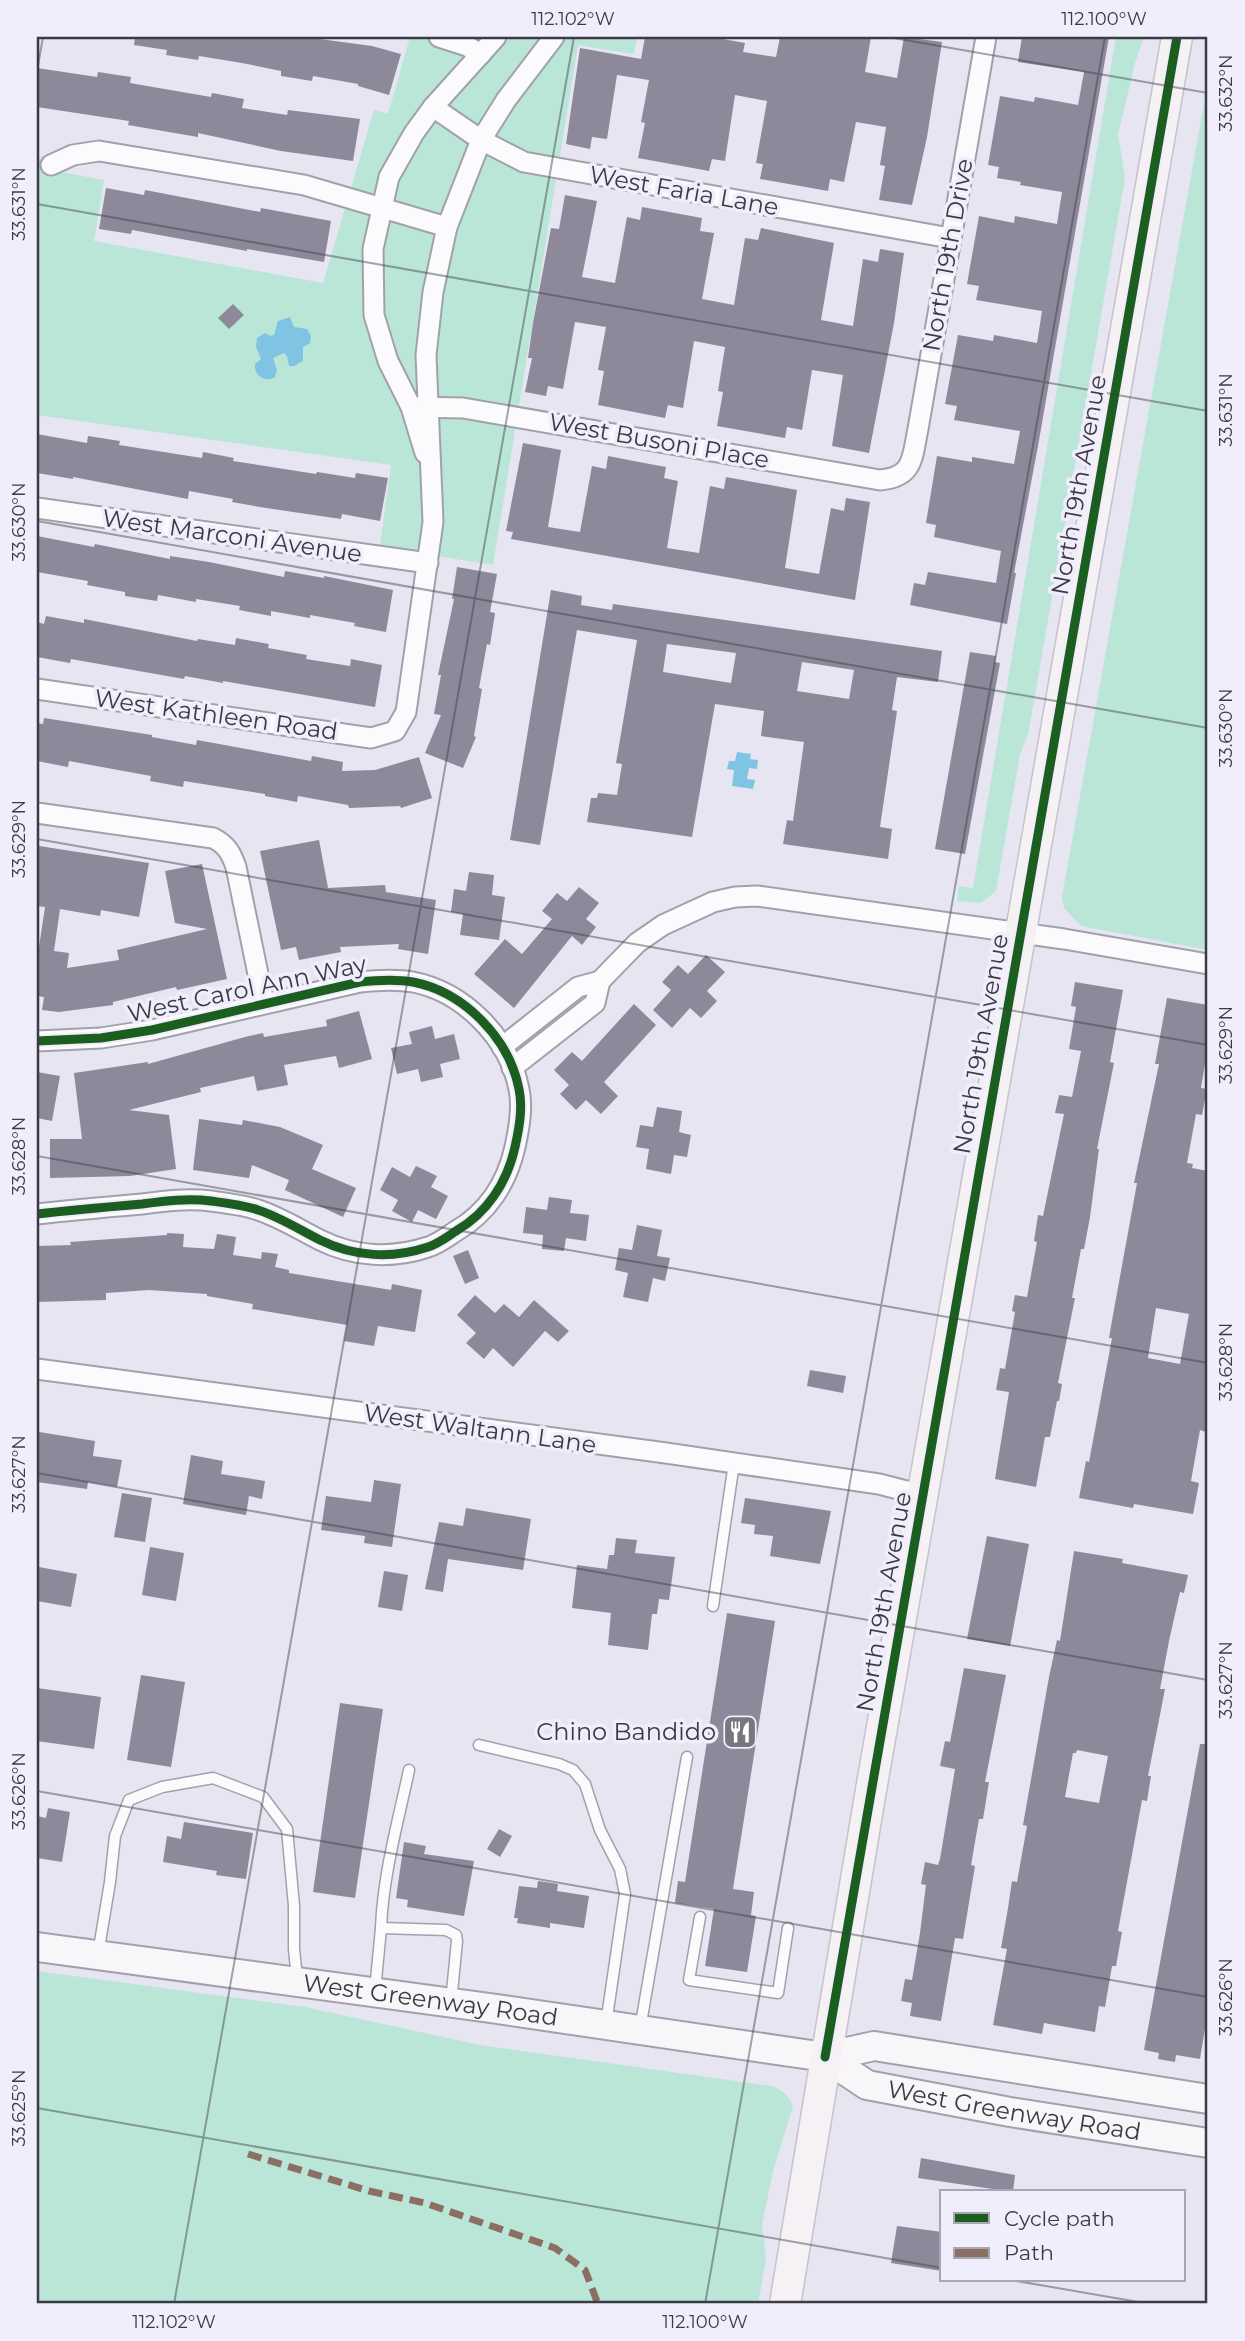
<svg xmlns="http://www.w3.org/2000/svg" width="1245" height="2341" viewBox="0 0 1245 2341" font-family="Montserrat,sans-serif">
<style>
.green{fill:#b9e6d7}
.water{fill:#7fc4e2}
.building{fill:#8d899b;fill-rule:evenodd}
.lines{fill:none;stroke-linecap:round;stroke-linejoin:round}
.lane-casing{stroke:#a2a1ab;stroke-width:13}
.street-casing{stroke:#a2a1ab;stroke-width:23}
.secondary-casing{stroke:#a2a1ab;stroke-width:32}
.primary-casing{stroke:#c4c3ca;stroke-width:33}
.lane{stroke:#fbfbfd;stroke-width:10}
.street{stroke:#fbfbfd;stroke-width:19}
.secondary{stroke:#f9f6f9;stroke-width:28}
.primary{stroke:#f5f1f4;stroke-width:30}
.quiet{stroke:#8d6e63;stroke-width:7;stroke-dasharray:14 7;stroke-linecap:butt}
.cycleway-casing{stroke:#f0eefc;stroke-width:13}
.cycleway{stroke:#1b5e20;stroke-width:9}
.ticks{fill:none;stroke:#3c3b44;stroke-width:2;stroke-opacity:0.45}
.labels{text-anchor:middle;stroke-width:7;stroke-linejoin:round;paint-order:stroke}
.street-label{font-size:24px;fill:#3c3b44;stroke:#f0eefc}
.poi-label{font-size:24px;fill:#3c3b44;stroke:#f0eefc;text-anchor:end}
.neatline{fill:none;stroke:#3c3b44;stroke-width:2.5}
.ticks-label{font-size:18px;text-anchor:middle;fill:#3c3b44}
</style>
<rect width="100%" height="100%" fill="#e6e5f1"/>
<g class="green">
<path d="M410,37H637L634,54L578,45L493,565L380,547L391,465L37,415V154L50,170L104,180L94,241L323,283L374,110L388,114Z"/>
<path d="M1116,37H1144L1135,63L1118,134L1125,178L1028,735L1020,754L996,891L981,903L957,901L959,886L973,888Z"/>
<path d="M1208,81V950L1081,926L1064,908L1062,897Z"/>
<path d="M37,1971L305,2007L480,2045L771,2086C783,2090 788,2095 793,2106L773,2171L762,2225L766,2259L758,2304H37Z"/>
</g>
<g class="water">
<path d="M290,317L294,327L307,329L311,336L310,343L303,347V361L294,366H289L287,356L284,353L273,358L277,370L275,377C265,383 254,376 255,364L261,359L256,347L257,338L265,333L270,336L274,335L278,321Z"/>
<path d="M737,752L751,754L750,759L758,760L757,769L749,768L747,779L755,780L753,789L732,786L734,770L727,769L729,761H735Z"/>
</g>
<g class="building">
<path d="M135,37H305L372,46L401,54L389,95L358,86V84L313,76L312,81L281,76V71L242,63L199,56L198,60L166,55L167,50L134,45Z"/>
<path d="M645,37H712L745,43L743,52L776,57L780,37H871L865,72L897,78L904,37L942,42L927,137L912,205L879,200L885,166L880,165L886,127L856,122L844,182L830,179L828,191L760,179L763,164L756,163L767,101L735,95L725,161L712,159L709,171L638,158L645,123L641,122L649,80L617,75L607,139L592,137L590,149L566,144L580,48L641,59Z"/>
<path d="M1022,37H1109L1038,446L1014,573H1016L1007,624L910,605L914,583L925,585L928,572L996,583L1001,551L934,537L936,525L926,523L937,456L972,462V457L1014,464L1020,431L954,420L957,406L945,404L958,335L993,341L994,335L1037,343L1042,311L976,300L979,286L967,284L979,216L1014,223L1015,216L1057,224L1062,192L1020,185L1021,182L997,178L999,167L988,165L1000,96L1034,102L1035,97L1078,105L1084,72L1018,62Z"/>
<path d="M37,68L97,77L98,72L131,77L130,83L211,97L212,93L244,99L242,108L287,115L288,110L360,119L353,161L281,151L198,133V137L128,125L129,121L37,107Z"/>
<path d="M106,188L144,195L145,190L260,212L261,208L331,221L324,262L247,249V251L132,230L131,234L99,229Z"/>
<path d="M565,195L597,201L582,277L615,283L627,217L640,220L642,207L702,218L700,231L714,233L702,299L734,305L745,238L758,240L761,228L834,243L821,320L853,326L863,259L878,262L880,249L904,253L894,323L869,453L832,446L843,375L812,370L802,430L787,427L785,438L717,426L723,392L718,391L725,347L694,341L683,408L668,405L665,418L598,405L604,371L598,370L606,327L575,322L563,389L548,386L546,396L525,392L532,358H528L533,323L551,228L559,229Z"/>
<path d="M233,304L244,315L229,329L218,318Z"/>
<path d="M37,434L87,443L88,436L120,441L119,445L202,458L203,452L234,458L233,461L316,474L317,472L355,478L356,473L388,478L380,521L342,514L341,519L266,508L232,502L233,499L189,491L188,499L73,477V479L37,473Z"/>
<path d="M523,443L561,450L548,527L580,532L592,466L606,469L608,456L639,462L666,467L664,478L678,481L667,548L699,553L710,486L724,489L726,477L797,490L785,568L819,574L831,508L844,511L846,498L870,502L855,600L511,539L513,532L506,531Z"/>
<path d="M37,536L94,547L95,544L170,559V556L209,562L284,577L285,571L324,578V576L393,590L386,632L354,626L355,623L310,615V618L271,611V616L239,610L240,606L196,599V602L158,595L157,601L125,596V592L87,585L88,581L37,572Z"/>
<path d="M457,567L497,574L490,612L495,613L490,645L487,644L479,688L482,689L474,736L476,737L463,768L425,753L441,715L434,714L441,675H438L454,599H452Z"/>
<path d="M551,590L582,596L581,605L612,610L613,604L942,651L938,682L897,677L892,710L897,711L880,827L892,829L888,859L783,844L787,820L793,821L804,742L761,736L764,711L715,704L692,837L587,822L591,798H597L598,793L617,795L622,764L616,763L637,640L577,630L540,845L510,840ZM667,644L736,653L731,683L663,672ZM802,662L854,670L849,699L797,691Z"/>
<path d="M46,616L84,623V619L197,641L198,639L235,645L236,638L269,644L268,648L307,655L306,659L350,666L351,659L382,665L375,707L223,681V683L185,676L184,679L71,659L70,663L37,657V622L44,624Z"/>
<path d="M970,652L996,656L995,662L1000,663L965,854L935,849Z"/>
<path d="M44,718L152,735V737L196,745L197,740L311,761L312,756L343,762L342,771L375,770L419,757L432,798L401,808L400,806L349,808L348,805L298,796L297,802L265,796V794L184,781L183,787L150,781L151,776L69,761L68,767L37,761V723L43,724Z"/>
<path d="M319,840L328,888L385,885L386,892L436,900L428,954L398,949L399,944L340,947L341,952L299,960L296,947L281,950L260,851Z"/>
<path d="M39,846L149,863L139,917L101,910L100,916L60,909L54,951L69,953L67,968L119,960L117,950L207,929L175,923L165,871L202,864L227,979L177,990L176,987L113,1002V1005L59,1012L42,1010L44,997L37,996V960L45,907L37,906Z"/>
<path d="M469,872L494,875L492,895L505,897L499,940L460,935L463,914L451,912L454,889L466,891Z"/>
<path d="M579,887L599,903L586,919L596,927L582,945L572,936L514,1008L474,974L505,939L522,954L552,919L542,911L557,893L567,901Z"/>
<path d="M706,955L725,972L707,991L717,1001L701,1018L690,1008L672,1028L653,1010L671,990L662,982L678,965L688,974Z"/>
<path d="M1075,982L1123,990L1110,1062L1114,1063L1097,1149H1099L1090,1217L1084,1249H1081L1072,1298H1075L1058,1383L1062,1384L1059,1401H1057L1050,1437H1045L1036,1487L995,1479L1009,1392L996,1390L1000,1368L1005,1369L1015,1312L1012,1311L1015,1295L1027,1297L1037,1242L1034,1241L1038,1215L1043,1216L1064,1114L1055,1113L1059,1095L1072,1097L1081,1051L1069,1049L1076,1007L1071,1006Z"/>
<path d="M1167,998L1208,1005V1045L1201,1088L1207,1089L1202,1115L1196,1114L1187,1163L1193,1164L1192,1168L1208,1171V1420L1206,1432L1200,1430L1191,1481L1199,1483L1193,1514L1134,1504L1133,1508L1079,1498L1086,1461L1089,1462L1112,1338H1109L1113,1315L1137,1183H1134L1159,1064H1155ZM1156,1308L1189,1314L1180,1364L1148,1358Z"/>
<path d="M634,1004L656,1025L604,1082L618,1096L601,1114L586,1100L576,1110L560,1094L569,1085L554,1070L572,1052L582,1061Z"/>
<path d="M359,1011L372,1059L339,1068L336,1056L284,1065L288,1085L257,1091L254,1076L200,1088L201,1092L129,1110L169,1115L176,1169L130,1176L50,1178V1139H82L74,1073L148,1062V1064L245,1037L263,1033L264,1037L327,1026L326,1020Z"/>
<path d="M432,1026L435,1039L454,1034L460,1059L440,1064L443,1077L421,1082L418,1069L397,1074L391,1048L412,1044L409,1032Z"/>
<path d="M37,1072L60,1076L52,1121L37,1118Z"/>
<path d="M657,1107L682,1111L679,1132L691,1135L687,1157L674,1155L671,1174L646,1169L649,1149L636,1147L640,1125L653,1127Z"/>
<path d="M199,1119L242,1125L243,1120L280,1127L323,1145L312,1169L356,1188L343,1217L285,1190L289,1180L252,1165L249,1178L193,1170Z"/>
<path d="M416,1166L437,1176L431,1187L448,1196L436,1219L418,1210L412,1222L392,1211L398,1200L380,1190L392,1167L410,1177Z"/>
<path d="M549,1197L572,1200L570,1213L589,1215L586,1241L566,1238L564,1251L542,1249L543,1235L523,1233L526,1207L547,1210Z"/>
<path d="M637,1225L662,1230L657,1256L670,1258L665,1281L653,1278L648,1302L623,1297L628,1273L615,1270L619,1248L632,1250Z"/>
<path d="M167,1233L184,1234L183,1247L214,1249L217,1234L236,1237L233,1255L261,1259L262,1252L278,1254L275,1267L289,1270V1273L391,1290L392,1284L422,1290L415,1332L378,1326L374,1346L344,1341L347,1325L252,1309L253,1304L207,1296V1294L149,1290L106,1293V1300L37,1302V1246L71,1245L70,1242L167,1235Z"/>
<path d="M468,1250L479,1278L465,1284L453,1256Z"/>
<path d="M475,1295L495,1313L504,1304L519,1317L534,1300L569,1331L558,1342L545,1331L513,1367L493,1348L484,1359L466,1343L476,1333L457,1315Z"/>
<path d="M810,1370L846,1376L843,1393L807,1386Z"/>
<path d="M39,1432L95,1441L93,1456L122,1460L117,1487L88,1482L87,1489L37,1482Z"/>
<path d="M191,1455L223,1461L221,1474L265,1481L262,1499L249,1496L246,1515L183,1504Z"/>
<path d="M374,1480L401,1484L392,1547L364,1543L365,1536L321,1530L326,1496L371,1502Z"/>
<path d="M122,1493L152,1498L145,1542L114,1537Z"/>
<path d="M745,1498L831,1511L820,1564L770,1556L773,1536L754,1534L755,1525L741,1523Z"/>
<path d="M466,1508L531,1519L523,1570L448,1559L443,1592L425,1589L439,1522L463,1526Z"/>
<path d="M987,1536L1029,1544L1010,1646L967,1639Z"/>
<path d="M616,1538L637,1540L635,1553L675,1557L669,1600L659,1599L657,1614H652L648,1650L608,1645L611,1613L572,1608L577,1565L607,1569L609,1555H614Z"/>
<path d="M150,1547L184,1553L176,1601L142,1595Z"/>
<path d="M1074,1551L1123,1559L1122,1563L1188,1575L1184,1593L1180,1592L1169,1641L1160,1689H1165L1148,1776H1151L1147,1801L1142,1800L1118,1931L1122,1932L1116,1966H1112L1105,2007L1099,2006L1095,2032L1044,2023L1042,2034L993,2025L1007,1949L1001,1948L1008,1908L1012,1881L1017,1882L1027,1826L1023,1825L1049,1677L1057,1640L1060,1641ZM1077,1750L1108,1756L1099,1803L1065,1797L1073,1753H1076Z"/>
<path d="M39,1567L77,1574L71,1607L37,1601Z"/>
<path d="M384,1571L408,1575L402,1611L378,1607Z"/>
<path d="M727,1613L775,1621L733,1889L754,1892L751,1915L756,1916L747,1972L705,1966L714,1909L675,1903L678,1881L685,1882Z"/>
<path d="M964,1668L1006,1675L985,1782H989L983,1819H979L971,1865L975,1866L963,1939L955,1938L941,2021L910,2016L912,2003L901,2001L905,1979L912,1980L920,1933L926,1885L921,1884L925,1862L938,1865L940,1859L955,1769L940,1766L945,1741L950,1742Z"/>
<path d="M141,1675L185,1682L171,1767L127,1760Z"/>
<path d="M37,1688L101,1697L94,1749L37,1741Z"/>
<path d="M340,1703L383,1709L355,1898L313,1892Z"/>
<path d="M1200,1744H1208V2010L1200,2059L1176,2055L1175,2062L1158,2059L1159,2053L1144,2050Z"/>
<path d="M48,1808L70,1812L62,1862L37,1858V1816L46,1818Z"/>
<path d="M184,1822L253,1833L246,1879L216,1875L217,1871L163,1862L167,1836L181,1839Z"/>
<path d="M499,1829L512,1836L500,1857L487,1849Z"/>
<path d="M404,1842L426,1846L424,1854L474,1861L464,1916L407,1907L408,1900L396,1898Z"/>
<path d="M538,1881L558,1884L557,1891L589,1896L584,1928L550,1923V1928L517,1923L518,1918H514L519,1886L537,1888Z"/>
<path d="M921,2158L1015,2175L1013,2192L918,2178Z"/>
<path d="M897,2226L942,2232V2271L891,2263Z"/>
</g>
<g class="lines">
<g class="lane-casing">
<g id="lane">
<path d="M713,1606L734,1463"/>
<path d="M479,1745L559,1764L573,1770L585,1784L600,1830L620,1869L625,1894L606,2024"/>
<path d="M409,1770C398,1822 383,1875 381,1928L446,1930L456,1935L457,1941L451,2002"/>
<path d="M700,1917L689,1980L778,1993L788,1928"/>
<path d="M98,1954L110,1882L115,1836L129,1800L162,1787L213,1778L263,1797L287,1829L294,1906V1949L297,1978"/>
<path d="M375,1991L381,1928"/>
<path d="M640,2029L687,1757"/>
</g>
</g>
<g class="street-casing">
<g id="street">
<path d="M439,37L467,46L481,54"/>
<path d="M433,107L481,140L524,162L950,238"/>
<path d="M51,165L73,155L99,151L304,185L447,227"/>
<path d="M411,407L463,408L880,480C914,477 912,458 918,429L986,37"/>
<path d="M425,453L411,407L388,361L374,315L373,249L389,177L414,133L433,107L496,37"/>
<path d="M37,508L428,563"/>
<path d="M37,689L371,738L395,731L406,712L433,522L426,355L433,292L447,227L481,140L506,100L554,37"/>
<path d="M37,813L213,838C227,845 231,853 236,867L264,1003"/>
<path d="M37,1041L101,1038L152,1030L360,982C378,980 396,979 413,982C464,992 509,1038 519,1089C523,1108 519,1129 515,1147C507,1183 487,1213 456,1231C447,1237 438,1244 428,1247C392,1259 354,1257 320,1240C300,1230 280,1217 258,1210C244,1205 226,1203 211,1201C188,1198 165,1201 142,1204C107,1207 72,1210 37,1214"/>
<path d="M502,1047L578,987L600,981L637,943L663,925L713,902L735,897L757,896L1064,939L1208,964"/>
<path d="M512,1068L595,1003L600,981"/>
<path d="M37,1369L666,1453L879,1484L922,1495"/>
</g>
</g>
<g class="secondary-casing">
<g id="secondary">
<path id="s1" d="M37,1947L490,2008L825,2057L874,2046L1208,2099"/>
<path id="s2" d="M825,2057L867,2085L1010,2112L1208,2143"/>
</g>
</g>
<g class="primary-casing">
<path id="primary" d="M785,2304L871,1790L1177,37"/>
</g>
<use href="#lane" class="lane"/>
<use href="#street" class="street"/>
<use href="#secondary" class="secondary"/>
<use href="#primary" class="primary"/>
<path class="quiet" d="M248,2154L369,2191L425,2203L555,2248L585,2270L598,2304"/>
<g class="cycleway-casing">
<g id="cycleway">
<path d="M37,1041L101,1038L152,1030L360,982C378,980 396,979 413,982C464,992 509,1038 519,1089C523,1108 519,1129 515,1147C507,1183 487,1213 456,1231C447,1237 438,1244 428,1247C392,1259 354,1257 320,1240C300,1230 280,1217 258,1210C244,1205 226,1203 211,1201C188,1198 165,1201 142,1204C107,1207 72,1210 37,1214"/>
<path d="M825,2057L1177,37"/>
</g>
</g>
<use href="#cycleway" class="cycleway"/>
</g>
<path class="ticks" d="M888,37L1208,93M37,71L43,37M37,204L1208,411M37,521L1208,728M37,839L1208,1045M37,1156L1208,1363M37,1473L1208,1680M37,1791L1208,1997M37,2108L942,2268M1011,2280L1150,2304M174,2304L574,37M705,2304L1105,37"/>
<defs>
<g id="restaurant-square" transform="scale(1.75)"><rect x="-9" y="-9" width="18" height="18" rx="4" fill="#787681" stroke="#f0eefc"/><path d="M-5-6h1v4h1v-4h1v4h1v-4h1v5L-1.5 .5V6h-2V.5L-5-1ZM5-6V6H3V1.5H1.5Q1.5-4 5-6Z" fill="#fff"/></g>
</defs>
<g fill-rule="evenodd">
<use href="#restaurant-square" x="740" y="1732"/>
</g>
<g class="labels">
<g class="street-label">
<text transform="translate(684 191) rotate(10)" y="8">West Faria Lane</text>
<text transform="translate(948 255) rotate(-80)" y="8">North 19th Drive</text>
<text transform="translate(659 441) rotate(10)" y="8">West Busoni Place</text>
<text transform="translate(1079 485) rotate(-80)" y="8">North 19th Avenue</text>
<text transform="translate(232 536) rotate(8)" y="8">West Marconi Avenue</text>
<text transform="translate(216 715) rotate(8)" y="8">West Kathleen Road</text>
<text transform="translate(247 989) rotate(-12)" y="8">West Carol Ann Way</text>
<text transform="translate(981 1044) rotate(-80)" y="8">North 19th Avenue</text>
<text transform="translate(480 1429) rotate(8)" y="8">West Waltann Lane</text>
<text transform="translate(884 1602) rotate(-80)" y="8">North 19th Avenue</text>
<text dy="8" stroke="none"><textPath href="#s1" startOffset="397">West Greenway Road</textPath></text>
<text dy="8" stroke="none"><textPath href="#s2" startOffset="200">West Greenway Road</textPath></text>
</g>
<g class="poi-label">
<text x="716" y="1740">Chino Bandido</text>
</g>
</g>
<rect width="1245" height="2341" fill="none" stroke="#f0eefc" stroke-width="77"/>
<rect x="940" y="2190" width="245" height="91" fill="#f0eefc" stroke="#a8a6b2" stroke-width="2"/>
<rect x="954" y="2213" width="35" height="10" fill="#1b5e20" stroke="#a8a6b2" stroke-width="2"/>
<text x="1004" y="2226" font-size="21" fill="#3c3b44">Cycle path</text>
<rect x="954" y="2248" width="35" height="10" fill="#8d6e63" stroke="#a8a6b2" stroke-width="2"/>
<text x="1004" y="2260" font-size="21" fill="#3c3b44">Path</text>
<rect x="38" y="38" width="1168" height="2264" class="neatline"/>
<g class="ticks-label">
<text x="573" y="25">112.102°W</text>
<text x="1104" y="25">112.100°W</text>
<text transform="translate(1226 93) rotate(-90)" y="6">33.632°N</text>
<text transform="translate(19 204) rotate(-90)" y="6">33.631°N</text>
<text transform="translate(1226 410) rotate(-90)" y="6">33.631°N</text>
<text transform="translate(19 522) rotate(-90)" y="6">33.630°N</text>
<text transform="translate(1226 728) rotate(-90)" y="6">33.630°N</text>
<text transform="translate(19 839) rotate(-90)" y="6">33.629°N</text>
<text transform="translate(1226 1045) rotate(-90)" y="6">33.629°N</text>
<text transform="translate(19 1156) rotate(-90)" y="6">33.628°N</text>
<text transform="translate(1226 1362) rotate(-90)" y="6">33.628°N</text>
<text transform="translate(19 1474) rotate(-90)" y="6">33.627°N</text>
<text transform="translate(1226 1680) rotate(-90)" y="6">33.627°N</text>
<text transform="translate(19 1791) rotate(-90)" y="6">33.626°N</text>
<text transform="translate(1226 1997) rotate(-90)" y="6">33.626°N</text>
<text transform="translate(19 2108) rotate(-90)" y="6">33.625°N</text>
<text x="174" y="2328">112.102°W</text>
<text x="705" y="2328">112.100°W</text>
</g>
</svg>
